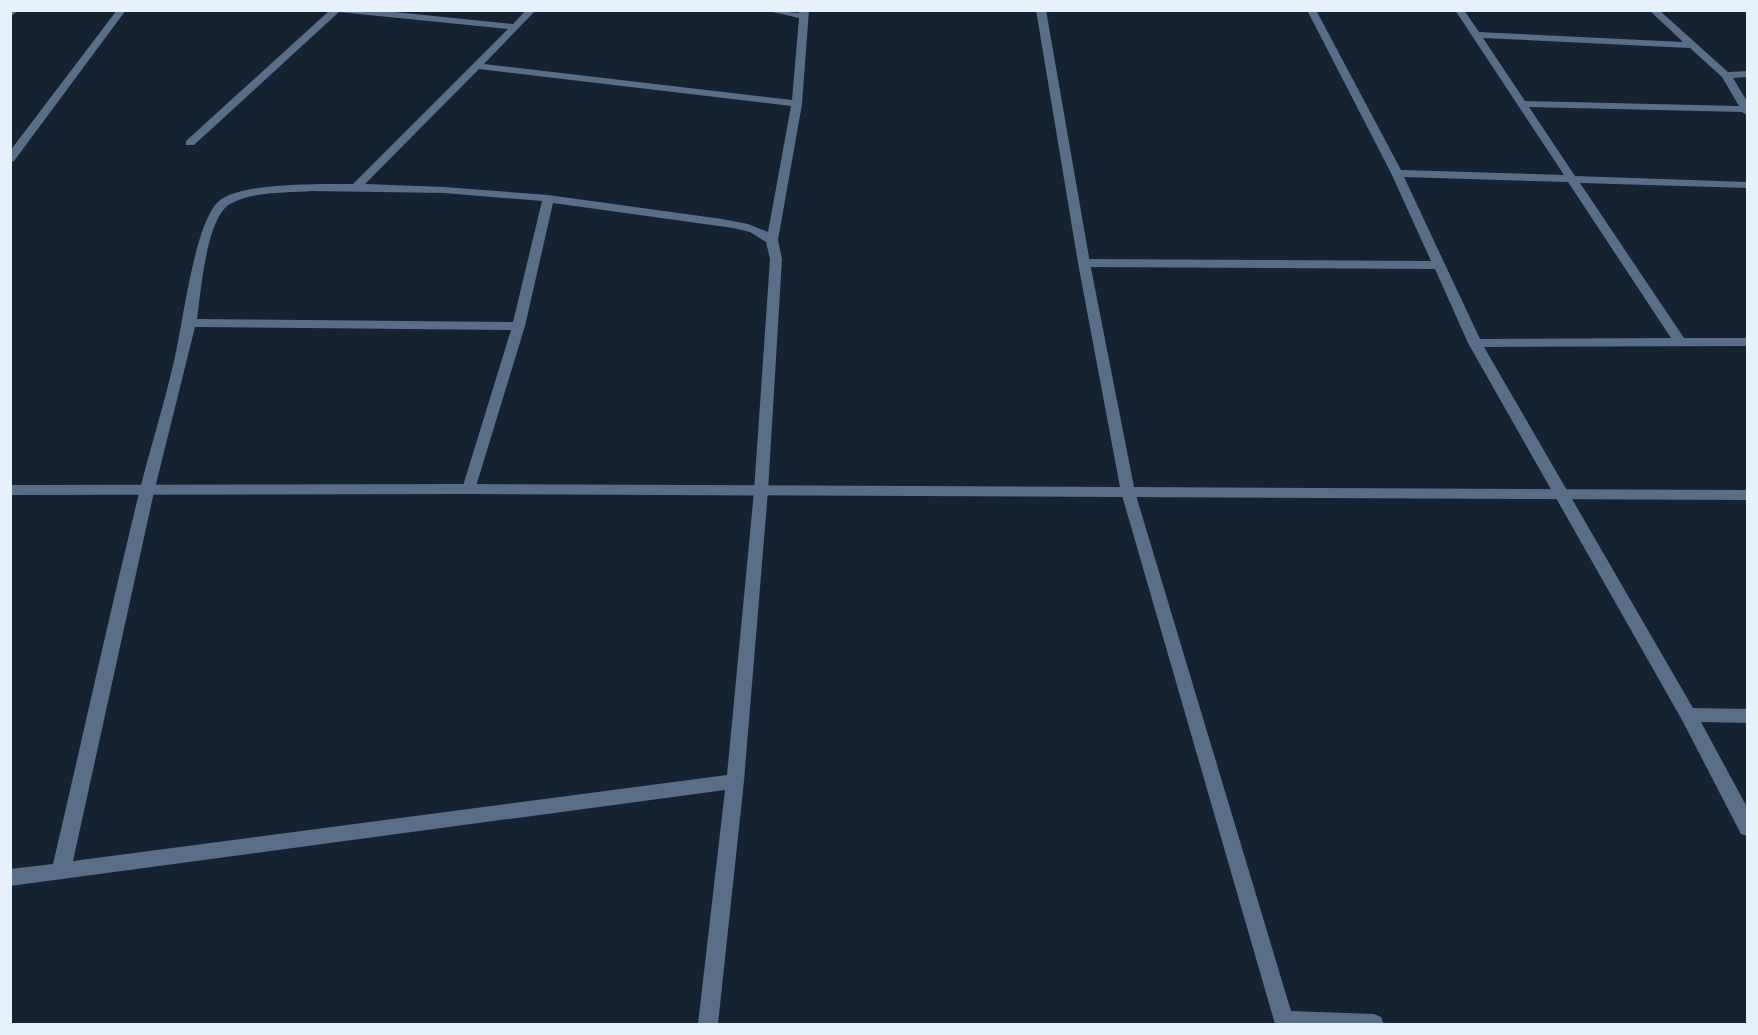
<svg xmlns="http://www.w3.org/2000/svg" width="1758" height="1035" viewBox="0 0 1758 1035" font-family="'PT Sans',sans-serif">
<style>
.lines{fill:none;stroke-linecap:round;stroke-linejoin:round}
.minor{fill:#586e89;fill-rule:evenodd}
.tertiary{fill:#586e89;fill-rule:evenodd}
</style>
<rect width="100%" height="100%" fill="#142231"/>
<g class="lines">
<g class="minor">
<path d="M10,10H19L10,17Z"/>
<path d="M117,10H126L14,161L10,162V151Z"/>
<path d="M330,10H375L513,24L526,10H536L484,64L792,100L799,18L764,10L799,13V10H809L802,104L778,240L782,259L768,491L744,781L718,1024H698L725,790L10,886V869L53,864C82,740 109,616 139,493C150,449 164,405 174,361C183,325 194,223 219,201C242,182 322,184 353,184L508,29L339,12L194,145H186V141ZM479,69L791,106L768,232L748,224L722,219L548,195L444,187L365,184ZM313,191L444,193L542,201L513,322L197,319C201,293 206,218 230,204C254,191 287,193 313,191ZM553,203L733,228L750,232L766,242L770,259L754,491L727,775L73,861L154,492L195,327L511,330L462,489L464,493H474L525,326Z"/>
<path d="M1307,10H1316L1401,170L1564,175L1455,10H1464L1479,32L1683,42L1649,10H1659L1728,72L1748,71V77L1733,78L1748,103V116L1742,112L1529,107L1575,176L1748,182V188L1580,183L1684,338H1748V346L1484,347L1693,708L1748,709V723L1701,722L1748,809V836L1741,834L1682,720L1468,343L1435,269L1084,267L1078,263L1084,259L1431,261L1391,173ZM1483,38L1690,48L1722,77L1739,106L1525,101ZM1404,177L1568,182L1671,338L1480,339Z"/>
<path d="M1128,487L1135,492L1291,1011L1374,1014L1381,1017L1384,1024H1275L1121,492Z"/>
</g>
<path class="tertiary" d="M1036,10H1046L1090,263L1134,487L1748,490V500L469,494L10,495V485L469,484L1120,487L1078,263Z"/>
</g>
<rect width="1758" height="1035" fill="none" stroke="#e7f1fc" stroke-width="24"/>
</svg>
